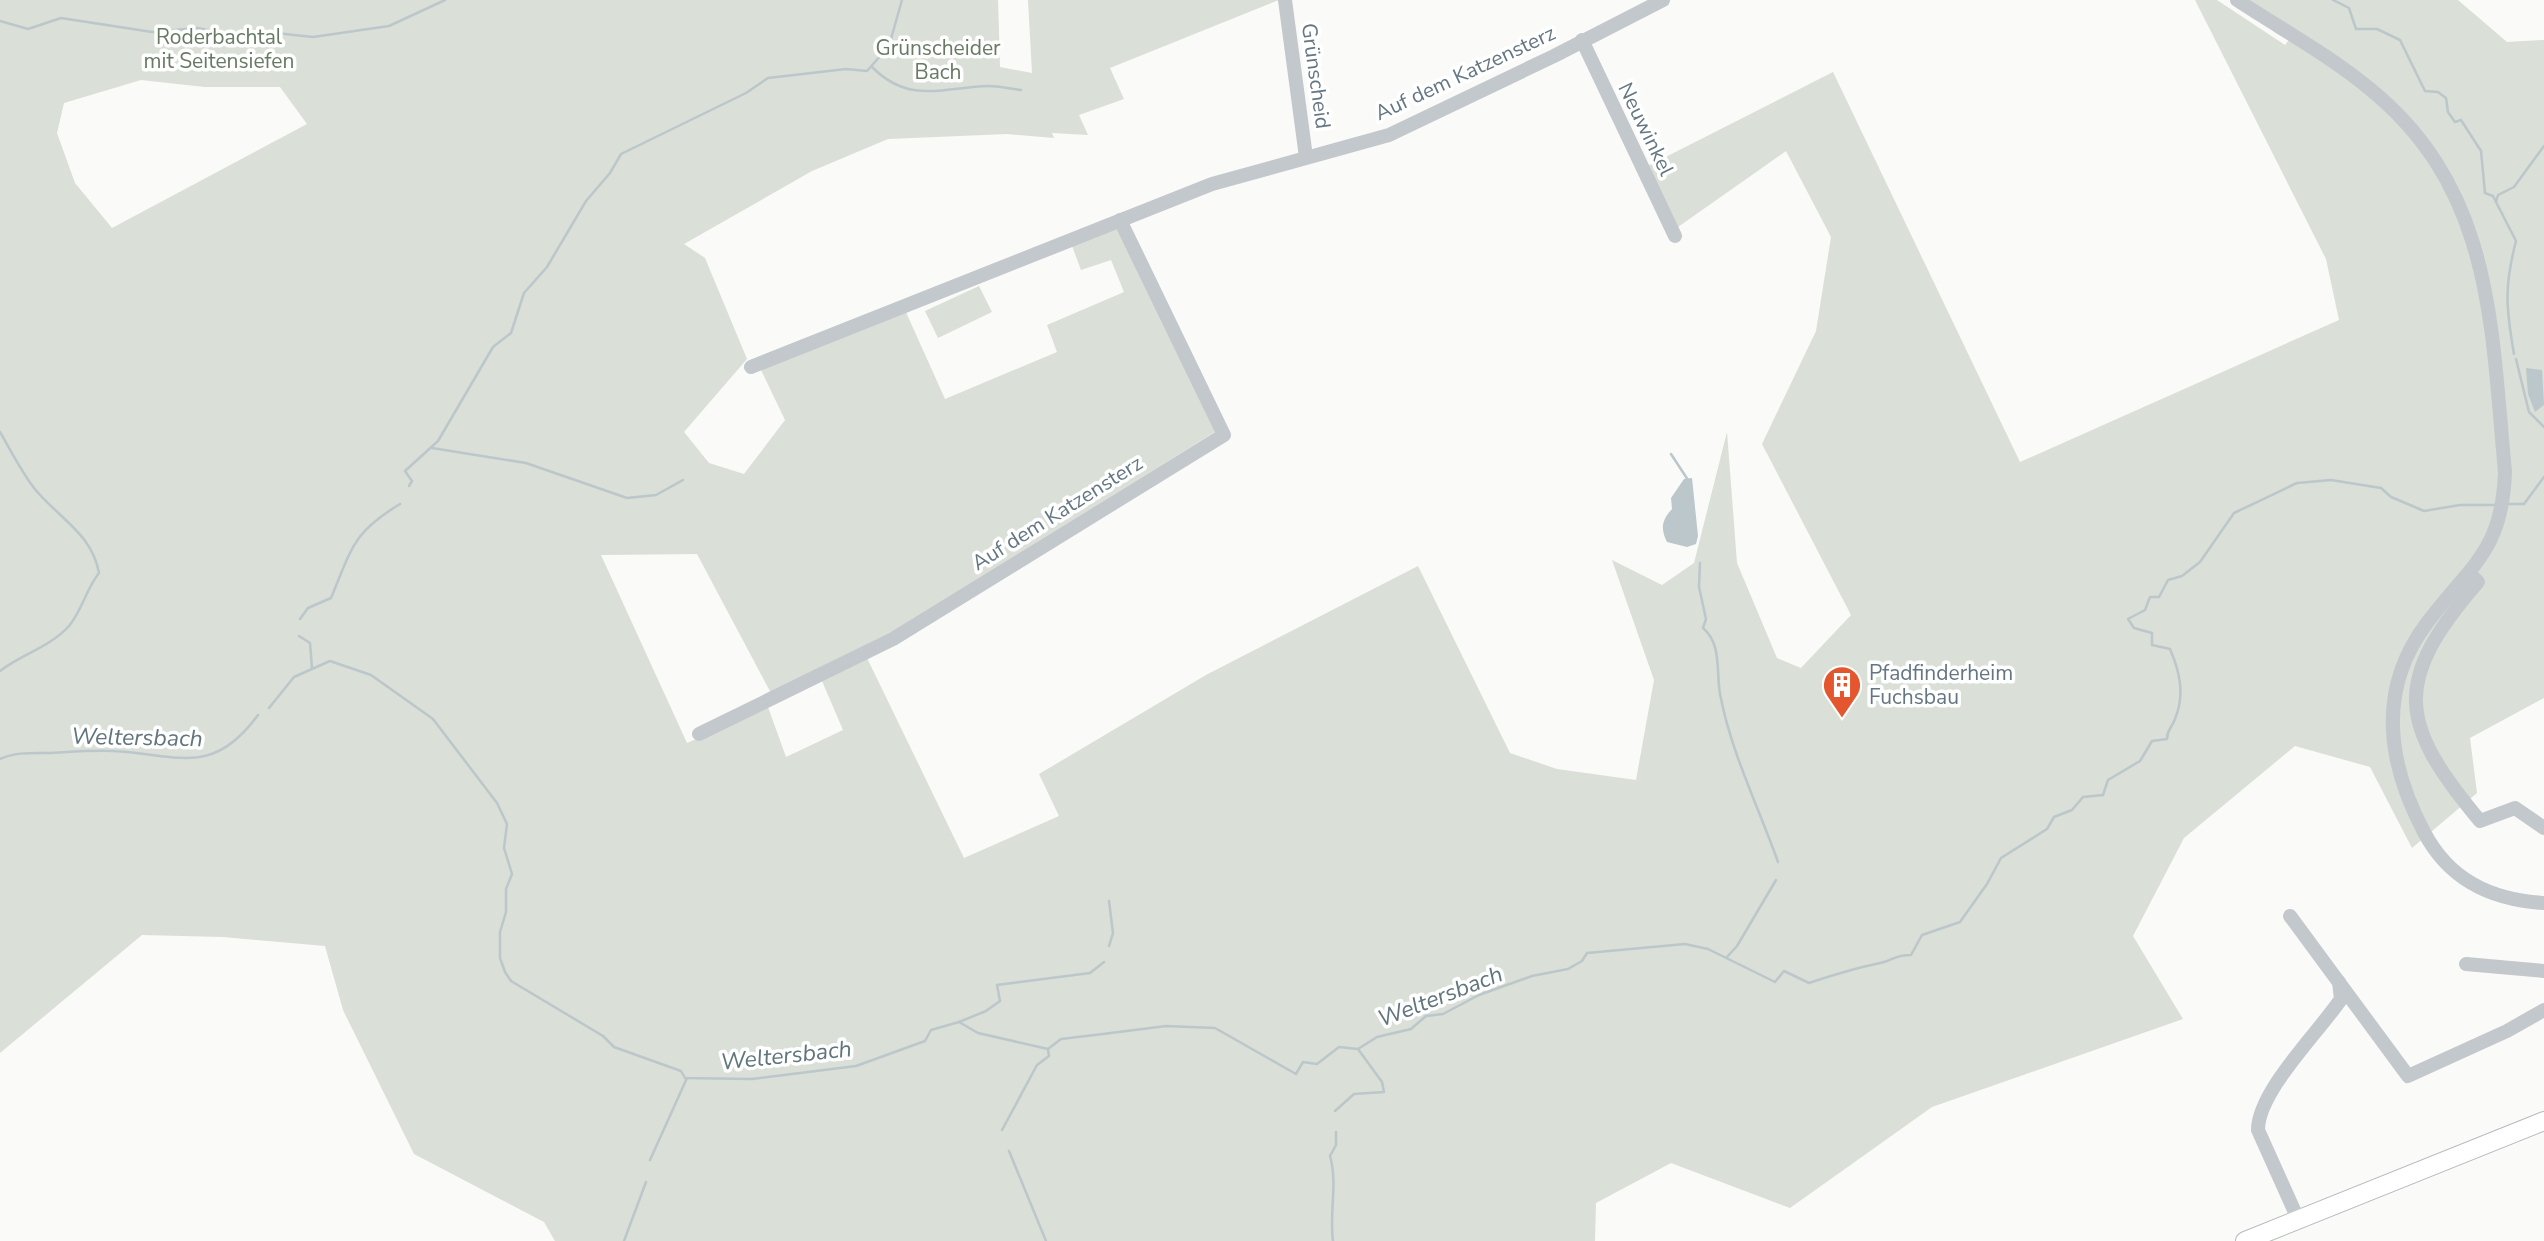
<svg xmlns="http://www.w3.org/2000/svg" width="2544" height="1241" viewBox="0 0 2544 1241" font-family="'Nunito Sans',sans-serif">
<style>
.green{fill:#dadfd7;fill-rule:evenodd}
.water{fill:#bbc7cb}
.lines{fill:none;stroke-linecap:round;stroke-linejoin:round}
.stream{stroke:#bbc7cb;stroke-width:2.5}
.major-casing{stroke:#b5babe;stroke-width:20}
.minor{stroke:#c3c8cc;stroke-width:14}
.major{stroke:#fff;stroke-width:18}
.labels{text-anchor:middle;stroke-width:7;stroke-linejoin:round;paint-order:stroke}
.park-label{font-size:21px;fill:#687a64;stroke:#fff}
.street-label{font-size:21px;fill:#657683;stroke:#fff}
.poi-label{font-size:21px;fill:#657683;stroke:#fff;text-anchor:start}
.water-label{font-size:23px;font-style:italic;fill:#60757c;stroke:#fff}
</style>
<rect width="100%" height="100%" fill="#fafaf8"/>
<g class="green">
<path d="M0,0H998L1000,67L1032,73L1028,0H1279L1110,68L1124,99L1079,115L1088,135L1052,133L1054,138L1007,134L888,139L812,171L684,244L705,258L747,359L684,432L709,463L744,474L785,420L761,370L905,310L945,399L1057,352L1047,325L1124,292L1111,260L1081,270L1071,243L1118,225L1215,432L884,637L772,695L697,554L601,555L687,743L768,707L786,757L843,730L822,681L867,658L964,858L1059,816L1039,774L1206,675L1418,566L1510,753L1557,769L1636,780L1654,680L1612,560L1662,585L1694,563L1727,432L1737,563L1777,658L1801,668L1851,615L1762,444L1816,331L1831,237L1786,151L1678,227L1644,168L1833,72L2020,462L2339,320L2326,259L2195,0H2217L2285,45L2294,33L2246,0H2458L2507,42L2544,40V698L2470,738L2477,793L2412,848L2370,767L2295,746L2184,838L2133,936L2183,1019L1932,1107L1790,1208L1671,1163L1596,1203L1595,1241H555L544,1222L414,1154L343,1010L325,946L223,937L142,935L0,1053ZM141,80L205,87H280L307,124L112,228L75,183L57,133L64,103Z"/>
<path d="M979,286L992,312L938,338L925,311Z"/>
</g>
<g class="water">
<path d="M2526,368L2542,370L2544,405L2535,412L2528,394Z"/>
<path d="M1692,478L1698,536L1696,544L1687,547L1667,542C1660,528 1662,520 1672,509L1671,498L1684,479Z"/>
</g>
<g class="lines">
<g class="stream">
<path d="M2333,0L2349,8L2356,29H2377L2400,40L2425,91L2438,92L2446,98L2448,112L2455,122L2461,120L2481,151L2485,193L2493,196L2516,241C2504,287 2506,308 2514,354"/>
<path d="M0,21L28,29L61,18L152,32L197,28L233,35L248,30L313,37L389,26L445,0"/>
<path d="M872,67C910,105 943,87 989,86C999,86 1011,89 1021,90"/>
<path d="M2496,202L2498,195L2514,187L2544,146"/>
<path d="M2516,359L2529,412L2544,427"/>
<path d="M0,432C11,451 21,471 34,488C57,517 92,533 99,573C86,589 82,611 69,626C50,647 22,654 0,671"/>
<path d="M432,448L526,463L627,498L656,495L683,480"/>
<path d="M1671,454L1688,480"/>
<path d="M409,486L412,481L405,471L438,441L493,347L511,333L524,293L547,267L586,201L610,173L621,154L746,93L768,78L846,69L867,71L889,46L902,0"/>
<path d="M2505,504H2524L2544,477"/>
<path d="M1700,563L1699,587L1706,619L1703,628C1722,644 1716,671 1720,694C1731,752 1758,806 1778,862"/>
<path d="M300,619L308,608L331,598C352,548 352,533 400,504"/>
<path d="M299,636L310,643L312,668"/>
<path d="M269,708L294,677L330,661L371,675L433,719L497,803L507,824L504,848L512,874L506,889V912L500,932V958L505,972L511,981L603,1036L614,1047L681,1071L685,1078L752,1079L856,1066L925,1041L931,1030L959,1022L978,1033L1048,1049L1061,1039L1103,1034L1166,1026L1215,1028L1296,1074L1303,1062L1317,1064L1339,1047L1358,1049L1377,1037L1411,1029L1426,1016L1443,1014L1479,995L1532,976L1568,969L1582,961L1587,953L1685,944L1708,949L1775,982L1784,971L1809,983C1833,975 1856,968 1880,963C1893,961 1893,955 1911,955L1922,935L1960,922L1987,884L2001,858L2047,829L2054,817L2072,810L2083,797L2103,795L2108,780L2140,761L2152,741L2167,739C2167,729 2172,728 2175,719C2185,695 2180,672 2170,649L2152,645V633L2134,628L2128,619L2145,610L2150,597H2159L2168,580L2182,576L2200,562L2234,513L2297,483L2331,480L2381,488L2391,497L2424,511L2460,505H2495"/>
<path d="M0,759C15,752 31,753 48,753C69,752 91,750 113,751C178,754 212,778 258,715"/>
<path d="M1109,901L1113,933L1109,946"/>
<path d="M1727,957L1737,946L1776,880"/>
<path d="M959,1022L986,1011L1000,1001L997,985L1090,973L1104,962"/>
<path d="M1335,1111L1354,1094L1384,1092L1382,1082L1358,1049"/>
<path d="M1002,1130L1037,1065L1049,1056L1048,1050"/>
<path d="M1009,1151L1046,1241"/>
<path d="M650,1160L687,1078"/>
<path d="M624,1241L646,1182"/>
<path d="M1333,1241C1329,1212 1338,1184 1330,1156L1336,1145V1132"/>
</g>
<g class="major-casing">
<path id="major" d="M2245,1241L2544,1121"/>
</g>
<g class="minor">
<path d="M1285,0L1306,157"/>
<path d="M2237,0C2281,29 2329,55 2370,89C2494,190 2491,326 2505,472C2502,553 2470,565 2427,623C2377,689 2387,762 2424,832C2449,880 2491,900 2544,903"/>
<path d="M1582,40L1675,236"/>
<path d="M751,367L1212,184L1389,135L1554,56L1663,0"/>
<path d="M2470,574L2478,582C2392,681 2398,723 2480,821L2515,808L2544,828"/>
<path d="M699,734L893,639L1224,435L1120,220"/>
<path d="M2290,916L2408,1076L2507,1031L2544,1010"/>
<path d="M2466,964L2544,971"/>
<path d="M2298,1219L2258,1130C2258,1091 2319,1032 2341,999L2339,982"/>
</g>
<use href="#major" class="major"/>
</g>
<defs>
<g id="building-pin" transform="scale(2.0125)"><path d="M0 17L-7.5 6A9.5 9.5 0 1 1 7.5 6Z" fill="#e4572e" stroke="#fff"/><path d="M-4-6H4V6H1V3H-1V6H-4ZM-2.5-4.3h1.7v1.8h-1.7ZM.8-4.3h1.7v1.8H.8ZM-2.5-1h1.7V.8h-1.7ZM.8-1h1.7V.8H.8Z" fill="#fff"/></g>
</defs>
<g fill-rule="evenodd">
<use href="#building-pin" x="1842" y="685"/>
</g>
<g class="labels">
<g class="park-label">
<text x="219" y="44">Roderbachtal<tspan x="219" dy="24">mit Seitensiefen</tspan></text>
<text x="938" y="55">Grünscheider<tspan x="938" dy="24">Bach</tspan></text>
</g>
<g class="street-label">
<text transform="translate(1465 73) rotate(-25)" y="7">Auf dem Katzensterz</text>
<text transform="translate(1316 76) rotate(82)" y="7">Grünscheid</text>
<text transform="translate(1646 129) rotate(64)" y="7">Neuwinkel</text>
<text transform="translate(1057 513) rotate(-32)" y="7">Auf dem Katzensterz</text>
</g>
<g class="poi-label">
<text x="1869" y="680">Pfadfinderheim<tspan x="1869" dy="24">Fuchsbau</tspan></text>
</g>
<g class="water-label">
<text transform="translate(137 737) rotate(1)" y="8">Weltersbach</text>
<text transform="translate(1440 996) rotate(-21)" y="8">Weltersbach</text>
<text transform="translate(786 1055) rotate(-6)" y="8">Weltersbach</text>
</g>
</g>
</svg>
